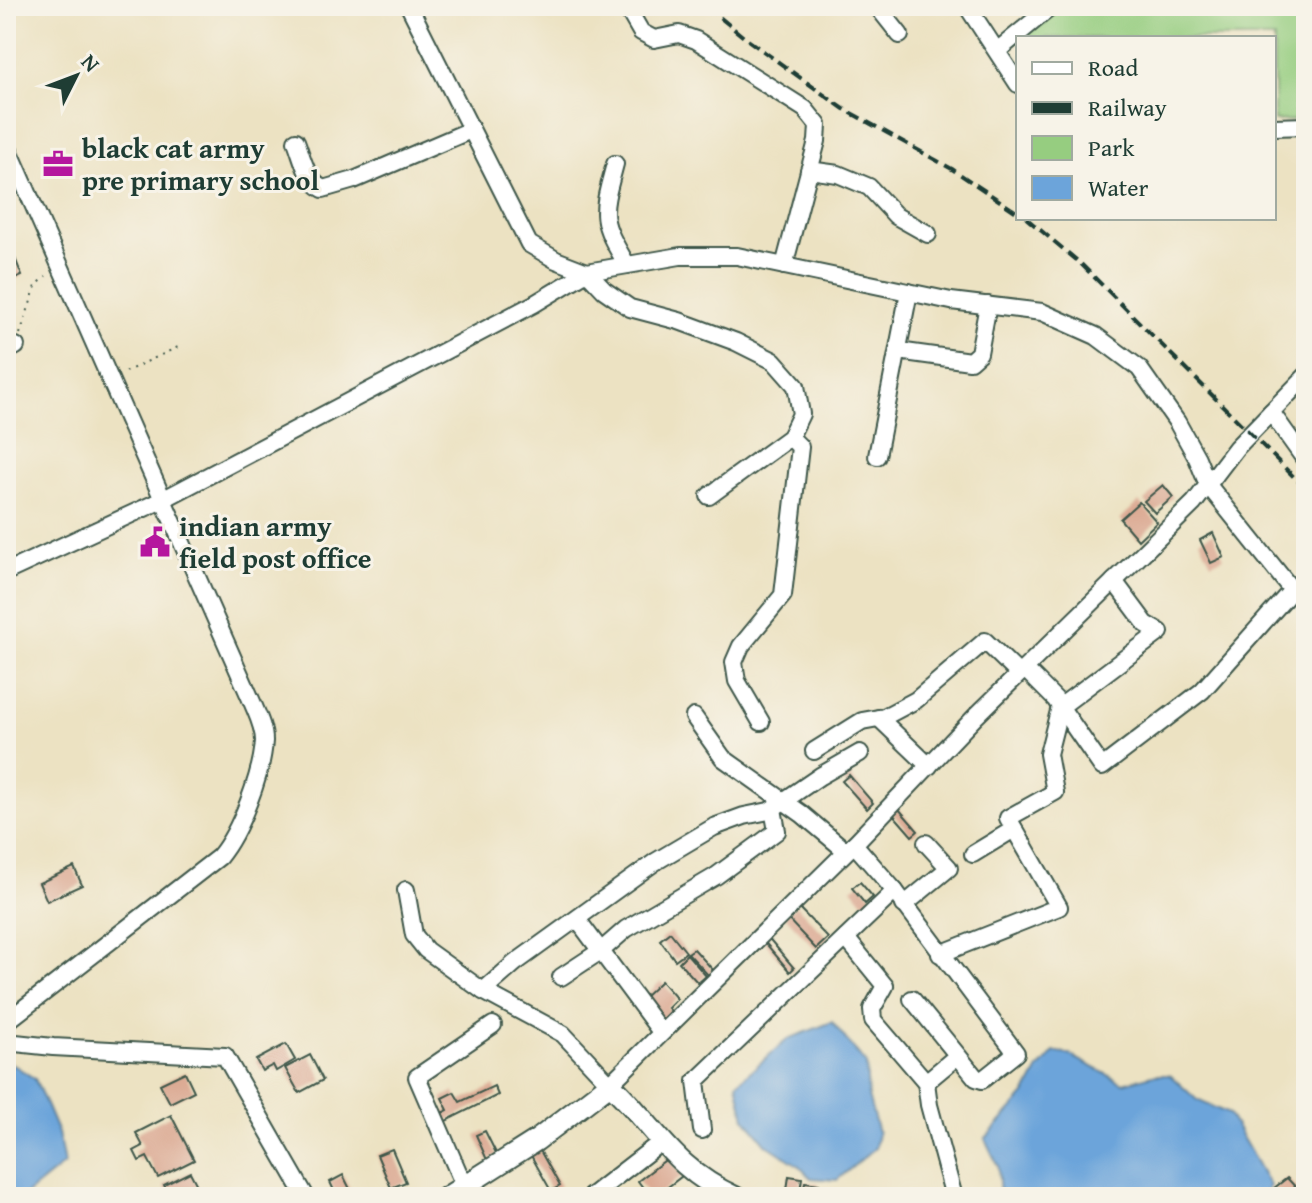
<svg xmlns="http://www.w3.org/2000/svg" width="1312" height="1203" viewBox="0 0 1312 1203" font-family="'Gentium Book Plus',serif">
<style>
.green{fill:#96cd80;stroke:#5a855a;stroke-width:2}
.water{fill:#6ca4da;stroke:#467087;stroke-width:2}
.building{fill:#dcab94}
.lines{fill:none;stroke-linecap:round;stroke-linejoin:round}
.minor-casing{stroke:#3e5649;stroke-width:20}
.major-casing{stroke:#3e5649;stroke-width:24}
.path{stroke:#3e5649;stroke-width:2;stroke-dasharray:2 6;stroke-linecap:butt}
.minor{stroke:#fff;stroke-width:16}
.major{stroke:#fff;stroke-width:20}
.rail{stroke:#1f3d34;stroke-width:4;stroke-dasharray:12 6;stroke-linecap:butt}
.labels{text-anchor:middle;stroke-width:6;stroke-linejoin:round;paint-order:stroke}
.poi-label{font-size:28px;font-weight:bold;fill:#1f3d34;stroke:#f7f3e8;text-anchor:start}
</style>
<rect width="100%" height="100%" fill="#f7f3e8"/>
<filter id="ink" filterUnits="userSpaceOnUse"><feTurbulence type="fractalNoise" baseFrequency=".0125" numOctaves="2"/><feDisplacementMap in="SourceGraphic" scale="16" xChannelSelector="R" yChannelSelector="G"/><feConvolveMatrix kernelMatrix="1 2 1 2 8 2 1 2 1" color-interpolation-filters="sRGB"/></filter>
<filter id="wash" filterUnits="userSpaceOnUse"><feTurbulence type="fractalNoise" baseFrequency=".006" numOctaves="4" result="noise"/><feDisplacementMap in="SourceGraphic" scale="32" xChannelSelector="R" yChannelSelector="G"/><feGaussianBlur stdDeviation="1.8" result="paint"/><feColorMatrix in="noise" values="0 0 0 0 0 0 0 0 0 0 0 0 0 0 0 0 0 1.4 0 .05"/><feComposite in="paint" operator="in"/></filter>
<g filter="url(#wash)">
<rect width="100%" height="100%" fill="#ece2c2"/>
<path class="green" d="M1062,6H1306V120L1274,121V38H1020Z"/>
<g class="water">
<path d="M832,1022L866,1064L868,1096L878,1133L875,1148L837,1180L811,1178L798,1165L767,1145L745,1118L737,1083L788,1039Z"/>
<path d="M1054,1052L1070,1055L1123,1083L1152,1075H1170L1197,1100L1229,1114L1270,1186L1264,1197H1000L998,1166L985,1139L1025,1095L1039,1069Z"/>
<path d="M6,1060L35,1079L58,1133L64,1164L23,1197H6Z"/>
</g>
<g id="blocks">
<g class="building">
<path d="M6,235L22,276L6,283Z"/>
<path d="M1163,485L1173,497L1155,513L1144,501Z"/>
<path d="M1139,502L1157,522L1138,540L1120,519Z"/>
<path d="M1213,533L1224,557L1211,563L1200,540Z"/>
<path d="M849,775L873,803L867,809L842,781Z"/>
<path d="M898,808L918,831L912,836L892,813Z"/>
<path d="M74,867L82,885L47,901L39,883Z"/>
<path d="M860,882L873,897L865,904L852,888Z"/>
<path d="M796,905L828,938L816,949L785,916Z"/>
<path d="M670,932L686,952L675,960L660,940Z"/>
<path d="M766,935L794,968L790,972L762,939Z"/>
<path d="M694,949L713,970L708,975L688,953Z"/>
<path d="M687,954L706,976L698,983L679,962Z"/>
<path d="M661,981L677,999L668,1008L671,1011L661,1021L641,1000Z"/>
<path d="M286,1044L295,1060L276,1071L273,1065L262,1071L256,1060Z"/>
<path d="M310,1055L323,1080L299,1093L285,1068Z"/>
<path d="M185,1072L194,1091L170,1103L160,1084Z"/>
<path d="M494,1086L498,1095L444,1122L440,1114L448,1110L442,1098L454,1092L460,1102Z"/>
<path d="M171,1115L194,1160L158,1178L147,1157L139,1161L134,1151L143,1146L136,1133Z"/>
<path d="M485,1131L497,1155L487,1160L476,1135Z"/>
<path d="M538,1147L560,1186L551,1191L529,1152Z"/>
<path d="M392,1149L406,1182L391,1188L377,1155Z"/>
<path d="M668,1158L682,1176L655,1197H650L638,1181Z"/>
<path d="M190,1172L201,1193L193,1197H170L164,1185Z"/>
<path d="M343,1175L354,1197H337L330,1182Z"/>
<path d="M789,1176L802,1178L799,1197H786Z"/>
<path d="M1287,1178L1300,1192L1294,1197H1280L1273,1189Z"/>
<path d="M805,1182L819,1184L816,1197H802Z"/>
</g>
</g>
</g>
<g filter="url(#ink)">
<use href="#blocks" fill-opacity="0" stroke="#3e5649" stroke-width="2"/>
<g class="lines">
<g class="minor-casing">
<g id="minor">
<path d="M409,6L529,244L556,260L587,272L604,290L630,308L679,321L736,342L774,361L796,386L801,414L790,437L800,447L783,595L741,646L734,662L737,681L761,722"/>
<path d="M626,6L641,32L654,39L679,34L696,40L805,109L818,125L817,141L784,266"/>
<path d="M877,6L900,35"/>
<path d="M967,6L1018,84"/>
<path d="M997,51L1052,6"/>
<path d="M1274,127L1306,126"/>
<path d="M296,141C303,159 306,180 323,189L354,180L471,130"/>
<path d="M6,143L253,704C258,716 264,728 264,741C262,774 240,832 219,857L6,1022"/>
<path d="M615,164C601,216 599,218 627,265"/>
<path d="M809,170L838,174L869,187L896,216L928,234"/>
<path d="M6,351L16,346"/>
<path d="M898,351L970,361L979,353L988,305"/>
<path d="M1271,412L1306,461"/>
<path d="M877,456L909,292"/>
<path d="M709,496L790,437"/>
<path d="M6,572L162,500L534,304L587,272L680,256H737L951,301L1042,312L1096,336L1139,368L1177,422L1197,458L1208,485L1292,590L1202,691L1102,767L1055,699L1025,669"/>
<path d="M694,717L723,758L802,814L846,851"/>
<path d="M879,718L929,766"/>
<path d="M814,751L862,721L884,717L916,700L985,641L1019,674"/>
<path d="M854,844L895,891L1016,1053L982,1080L976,1078L912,999"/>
<path d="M973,854L1014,829"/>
<path d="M406,890L414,935L426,950L483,991L563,1034L610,1084L856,842L976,716L1194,503L1236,448L1306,376"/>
<path d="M904,905L949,868L926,843"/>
<path d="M577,919L661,1032"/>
<path d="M846,938L885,986L872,1009L873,1020L926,1082L929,1105L954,1197"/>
<path d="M940,954L1059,907L1008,818L1055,792L1048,754L1060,707L1160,632L1146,624L1114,581"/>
<path d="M561,977L602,950L626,929L716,876L777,831L773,809"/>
<path d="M483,991L515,963L655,862L714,827L744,816L769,811L820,776L860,753"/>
<path d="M6,1042L53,1047L225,1056L306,1197"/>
<path d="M926,1082L956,1057"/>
<path d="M702,1130L696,1081L895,891"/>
<path d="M469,1197L417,1077L493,1025"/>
<path d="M590,1197L661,1142"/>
</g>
</g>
<g class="major-casing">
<path id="major" d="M447,1197L537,1140L610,1084C656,1127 672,1168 735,1197"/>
</g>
<g class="path">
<path d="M20,334L36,286L46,276"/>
<path d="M125,372L178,347"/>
</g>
<use href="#minor" class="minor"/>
<use href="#major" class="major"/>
<g class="rail">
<path d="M706,6L745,38L844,109L952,169L1018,213"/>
<path d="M1026,218L1080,263L1306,489"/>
</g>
</g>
</g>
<defs>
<g id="office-bare" transform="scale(2.4)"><path d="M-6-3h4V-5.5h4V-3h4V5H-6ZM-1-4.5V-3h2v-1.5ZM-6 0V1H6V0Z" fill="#b5179e" stroke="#f7f3e8" stroke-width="2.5" paint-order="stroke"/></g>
<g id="civic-bare" transform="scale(2.4)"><path d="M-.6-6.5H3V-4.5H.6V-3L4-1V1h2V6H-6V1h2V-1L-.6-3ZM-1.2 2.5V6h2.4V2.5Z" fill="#b5179e" stroke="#f7f3e8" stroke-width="2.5" paint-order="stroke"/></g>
</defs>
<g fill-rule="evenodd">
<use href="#office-bare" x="58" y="164"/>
<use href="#civic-bare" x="155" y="542"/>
</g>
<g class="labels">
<g class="poi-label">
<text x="82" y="158">black cat army<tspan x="82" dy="32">pre primary school</tspan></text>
<text x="179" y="536">indian army<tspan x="179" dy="32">field post office</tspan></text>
</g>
</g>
<rect width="1312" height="1203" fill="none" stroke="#f7f3e8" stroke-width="32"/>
<rect x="1016" y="36" width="260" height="184" fill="#f7f3e8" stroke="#a1aaa0" stroke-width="2"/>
<rect x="1032" y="62" width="40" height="12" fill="#ffffff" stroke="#a1aaa0" stroke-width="2"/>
<text x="1088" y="76" font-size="24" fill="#1f3d34">Road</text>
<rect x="1032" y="102" width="40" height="12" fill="#1f3d34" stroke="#a1aaa0" stroke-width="2"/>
<text x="1088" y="116" font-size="24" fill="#1f3d34">Railway</text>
<rect x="1032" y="136" width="40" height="24" fill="#96cd80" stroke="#a1aaa0" stroke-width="2"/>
<text x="1088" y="156" font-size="24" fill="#1f3d34">Park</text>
<rect x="1032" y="176" width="40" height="24" fill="#6ca4da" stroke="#a1aaa0" stroke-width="2"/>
<text x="1088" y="196" font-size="24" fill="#1f3d34">Water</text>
<g transform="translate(76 76) rotate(48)" stroke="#f7f3e8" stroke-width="6" paint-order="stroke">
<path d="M0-6L14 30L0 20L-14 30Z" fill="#1f3d34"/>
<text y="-12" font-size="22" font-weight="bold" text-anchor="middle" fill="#1f3d34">N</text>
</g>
</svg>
